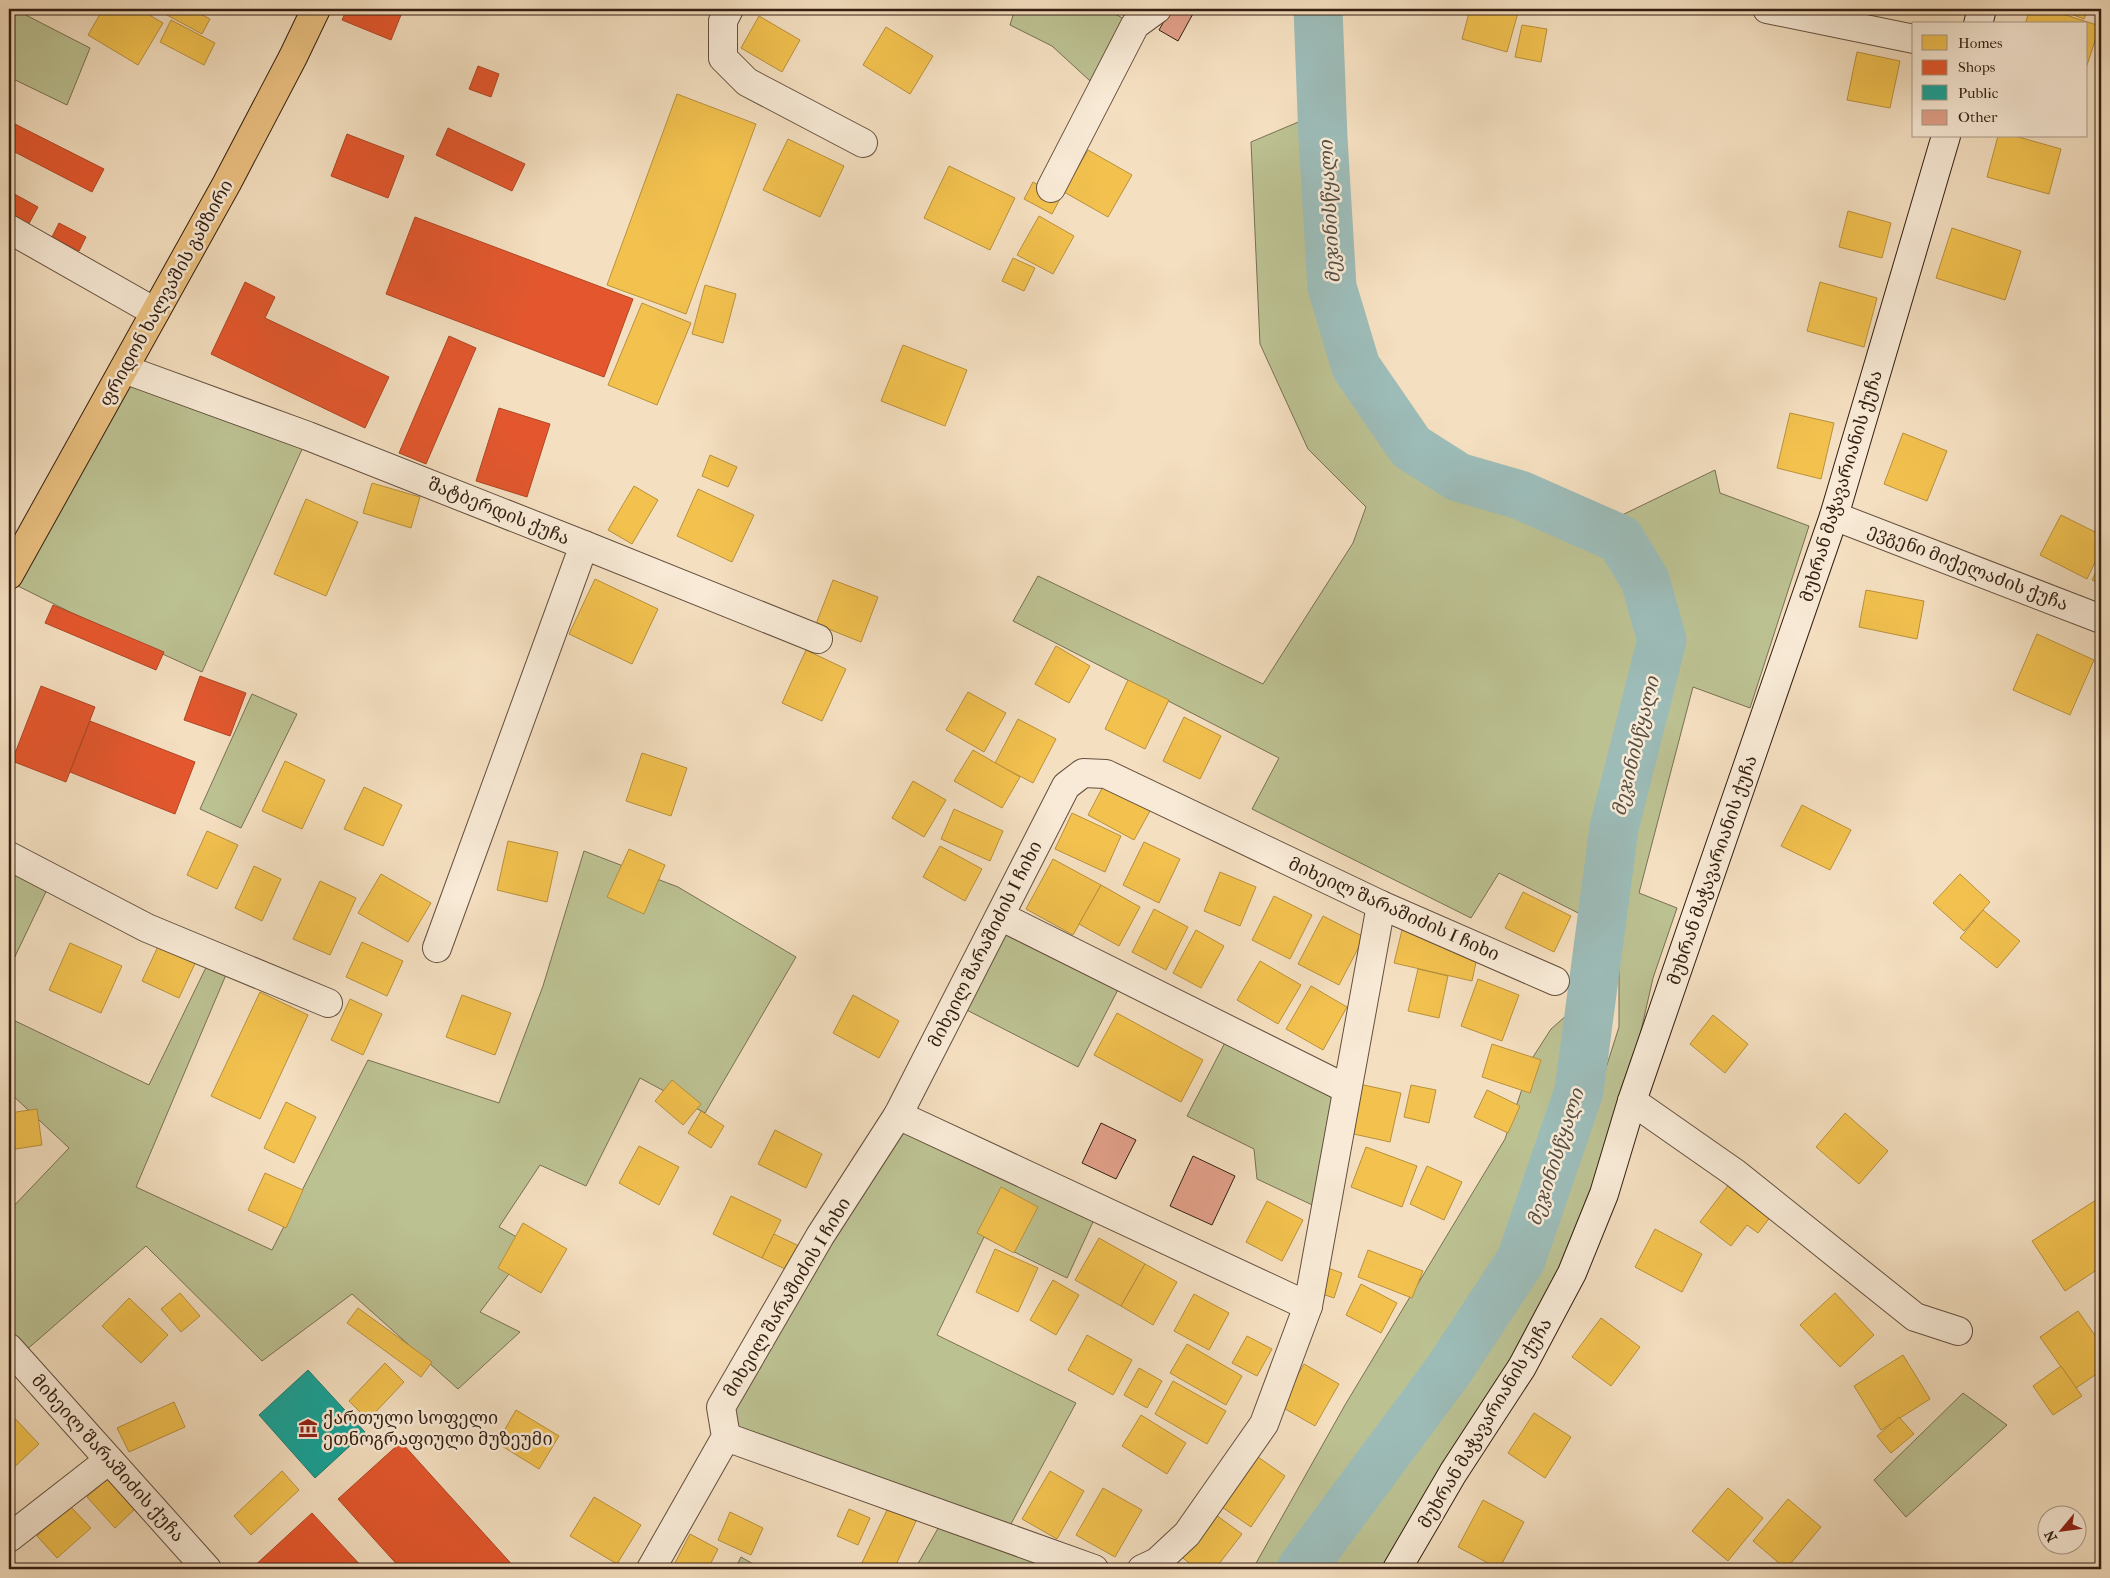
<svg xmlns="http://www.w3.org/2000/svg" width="2110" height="1578" viewBox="0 0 2110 1578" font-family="'IM FELL French Canon','Noto Serif Georgian',serif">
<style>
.green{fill:#bcc192;stroke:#787052}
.homes{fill:#f2c14e;stroke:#b9903c}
.shops{fill:#e4572e;stroke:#af4625}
.public{fill:#17a398;stroke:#207b70}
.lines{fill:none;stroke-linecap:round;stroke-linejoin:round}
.river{stroke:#9dbcb8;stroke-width:49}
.building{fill:#e09f88;stroke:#341f11}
.street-casing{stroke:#644f3d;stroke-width:30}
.secondary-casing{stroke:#341f11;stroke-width:30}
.highway-casing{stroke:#341f11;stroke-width:30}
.street{stroke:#f8ead6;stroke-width:28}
.secondary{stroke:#f8ead6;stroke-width:28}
.highway{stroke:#eac080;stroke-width:28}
.labels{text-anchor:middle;stroke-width:5;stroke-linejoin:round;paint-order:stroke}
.street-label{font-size:18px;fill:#341f11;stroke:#f8ead6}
.poi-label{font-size:18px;fill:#341f11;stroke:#f8ead6;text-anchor:start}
.water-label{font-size:19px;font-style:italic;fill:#544e43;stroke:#f8ead6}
</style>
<rect width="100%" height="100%" fill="#f4dfc0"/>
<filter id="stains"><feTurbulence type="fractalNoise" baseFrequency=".004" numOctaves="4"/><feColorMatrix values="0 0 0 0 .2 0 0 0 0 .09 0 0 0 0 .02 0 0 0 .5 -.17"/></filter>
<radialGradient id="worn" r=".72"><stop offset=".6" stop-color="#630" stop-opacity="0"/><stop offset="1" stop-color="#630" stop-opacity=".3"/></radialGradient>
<g class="green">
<path d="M9,9H14L90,48L67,105L9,77Z"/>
<path d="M1015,9H1106L1135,25L1101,91L1052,46L1010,25Z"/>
<path d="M1322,112L1332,287L1356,367L1411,447L1458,477L1520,495L1620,539L1645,580L1662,640L1614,828L1602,925L1499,873L1471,918L1252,809L1279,758L1013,621L1038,576L1263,684L1353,543L1366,507L1308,449L1260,344L1251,142Z"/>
<path d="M130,381L308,436L202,672L70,612L14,584Z"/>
<path d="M1715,470L1720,493L1809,526L1750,708L1693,687L1639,893L1677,908L1653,978L1604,1194L1397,1569H1251L1255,1565L1345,1405L1505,1139L1533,1057L1551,1029L1592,993L1579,1090L1598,1093L1619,1027V916L1673,655L1676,606L1655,562L1620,516Z"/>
<path d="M252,694L297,714L241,828L200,809Z"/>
<path d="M584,851L678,887L796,957L705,1113L640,1078L586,1186L540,1165L499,1227L531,1245L480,1312L520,1332L458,1389L352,1294L262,1361L146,1246L17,1358L9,1348V1211L69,1148L9,1092V1018L149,1085L212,955L231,963L136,1187L272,1250L368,1060L499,1103L543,986Z"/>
<path d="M9,871L52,879L9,969Z"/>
<path d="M1000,916L1124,978L1078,1067L955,1004Z"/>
<path d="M1231,1031L1347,1089L1325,1211L1257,1179L1254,1149L1187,1116Z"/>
<path d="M898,1115L1099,1209L1067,1278L984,1237L937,1335L1076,1403L1004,1537L1094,1569H915L945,1516L726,1437L721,1407Z"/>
<path d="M1963,1393L2007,1425L1906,1517L1874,1480Z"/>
<path d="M741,1557L762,1569H735Z"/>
</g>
<g class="homes">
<path d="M103,9H139L163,23L138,65L88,35Z"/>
<path d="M156,9H191L210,19L202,34Z"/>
<path d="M1470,9H1519L1507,52L1462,39Z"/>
<path d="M2030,9H2047L2100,26L2086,68V24H2025Z"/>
<path d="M2058,9H2088L2084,19Z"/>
<path d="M759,16L800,40L782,72L741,48Z"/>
<path d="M171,20L215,43L204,65L160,42Z"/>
<path d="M1522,25L1547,29L1541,62L1515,57Z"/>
<path d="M886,27L933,56L910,94L863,65Z"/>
<path d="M1857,52L1900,61L1890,108L1847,100Z"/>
<path d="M677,94L756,124L686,314L607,285Z"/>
<path d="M1998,136H2015L2061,149L2049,194L1987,177Z"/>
<path d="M788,139L844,166L820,217L763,190Z"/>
<path d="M1088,150L1132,175L1108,217L1064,192Z"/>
<path d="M949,166L1015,198L990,250L924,218Z"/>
<path d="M1033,182L1061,197L1052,214L1024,199Z"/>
<path d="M1848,211L1891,223L1882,258L1839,247Z"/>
<path d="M1039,216L1074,236L1053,274L1017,255Z"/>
<path d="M1952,228L2021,251L2005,300L1936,278Z"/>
<path d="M1013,258L1035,268L1024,291L1002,281Z"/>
<path d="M1820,282L1877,298L1864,347L1807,331Z"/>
<path d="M705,285L736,294L723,343L692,334Z"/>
<path d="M642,303L691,323L657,405L608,385Z"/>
<path d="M903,345L967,370L945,426L881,401Z"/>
<path d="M1790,413L1834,423L1821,479L1777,468Z"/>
<path d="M1903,433L1947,451L1927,501L1884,484Z"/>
<path d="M710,455L737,467L728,487L702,476Z"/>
<path d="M372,483L420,497L411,528L363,513Z"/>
<path d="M634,486L658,500L632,544L608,530Z"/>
<path d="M698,489L754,515L732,562L677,536Z"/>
<path d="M306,499L358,522L326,596L274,574Z"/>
<path d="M2061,515L2101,535V550L2087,579L2040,555Z"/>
<path d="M2101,562V584L2092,580Z"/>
<path d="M595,579L658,609L632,664L569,634Z"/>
<path d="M833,580L878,597L861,642L816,624Z"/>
<path d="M1866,590L1924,601L1917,639L1859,627Z"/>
<path d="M2037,634L2094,660L2070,715L2013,690Z"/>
<path d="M1056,646L1090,666L1069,703L1035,684Z"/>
<path d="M806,650L846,669L822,721L782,703Z"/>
<path d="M1128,680L1169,700L1145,749L1105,729Z"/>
<path d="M968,692L1006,713L984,752L946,730Z"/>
<path d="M1184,717L1221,736L1200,779L1163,761Z"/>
<path d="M1018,719L1056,739L1033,783L995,763Z"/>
<path d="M973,750L1020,777L1002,808L954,781Z"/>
<path d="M642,753L687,768L671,816L626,801Z"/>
<path d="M285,761L325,780L302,829L262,811Z"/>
<path d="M1108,777L1155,802L1134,840L1088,815Z"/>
<path d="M913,781L946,800L924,837L892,818Z"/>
<path d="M364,787L402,805L383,846L344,829Z"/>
<path d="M1802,805L1851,830L1830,870L1781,846Z"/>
<path d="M954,809L1003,831L990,861L941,839Z"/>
<path d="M1072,813L1121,836L1105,872L1055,849Z"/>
<path d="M207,831L238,845L217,889L187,875Z"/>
<path d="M508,841L558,852L547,902L497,890Z"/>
<path d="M1144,842L1180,859L1159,903L1123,885Z"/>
<path d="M940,846L982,869L965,901L923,877Z"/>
<path d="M629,849L665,865L644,914L607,897Z"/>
<path d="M1053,859L1101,885L1073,935L1026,909Z"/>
<path d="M254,866L281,879L262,921L235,908Z"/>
<path d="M1220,872L1256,887L1240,926L1204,911Z"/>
<path d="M381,874L431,903L408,942L358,913Z"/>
<path d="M1960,874L1990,902L1964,931L1933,903Z"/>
<path d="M320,881L356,898L330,955L293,939Z"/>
<path d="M1101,885L1140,907L1119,946L1079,924Z"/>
<path d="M1523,892L1571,916L1554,952L1505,928Z"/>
<path d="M1274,896L1312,915L1290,959L1252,940Z"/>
<path d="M1154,909L1188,927L1166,970L1132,952Z"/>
<path d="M1983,910L2020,941L1997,968L1960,938Z"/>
<path d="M1323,916L1364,937L1339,985L1298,964Z"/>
<path d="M1196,930L1224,946L1201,988L1173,973Z"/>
<path d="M1402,930L1479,948L1472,981L1394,963Z"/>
<path d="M161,940L198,957L179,998L142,981Z"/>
<path d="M362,942L403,961L387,996L346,977Z"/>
<path d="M70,943L122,966L101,1013L49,990Z"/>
<path d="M1260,961L1301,985L1278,1024L1237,1000Z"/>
<path d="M1418,969L1448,976L1439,1018L1408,1011Z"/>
<path d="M1478,979L1519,995L1502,1041L1461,1026Z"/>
<path d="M1311,986L1347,1007L1323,1050L1286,1029Z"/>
<path d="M260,992L308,1015L260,1119L211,1096Z"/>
<path d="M462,995L511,1013L495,1055L446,1037Z"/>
<path d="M853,995L899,1021L879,1058L833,1033Z"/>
<path d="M350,999L382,1014L363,1055L331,1040Z"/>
<path d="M1117,1013L1203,1060L1181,1102L1094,1055Z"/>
<path d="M1713,1015L1748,1044L1725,1073L1690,1044Z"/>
<path d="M1492,1044L1541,1060L1530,1093L1482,1077Z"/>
<path d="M672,1080L701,1104L683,1125L655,1101Z"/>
<path d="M1359,1084L1401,1093L1390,1142L1349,1133Z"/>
<path d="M1411,1085L1436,1090L1429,1123L1404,1117Z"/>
<path d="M1487,1090L1520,1106L1508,1133L1474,1117Z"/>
<path d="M286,1102L316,1117L294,1163L264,1148Z"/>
<path d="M37,1109L42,1145L9,1150V1113Z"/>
<path d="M701,1111L724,1126L711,1148L688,1133Z"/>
<path d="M1845,1113L1888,1151L1859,1184L1816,1147Z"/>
<path d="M775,1130L822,1154L806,1188L758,1164Z"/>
<path d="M639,1146L679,1167L659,1205L619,1183Z"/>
<path d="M1366,1147L1417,1166L1402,1207L1351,1187Z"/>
<path d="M1427,1166L1462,1182L1444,1220L1410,1204Z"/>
<path d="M265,1173L303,1190L286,1228L248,1210Z"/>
<path d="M1730,1183L1771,1216L1758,1233L1747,1225L1731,1246L1700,1222Z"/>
<path d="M1001,1187L1038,1207L1014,1253L977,1233Z"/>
<path d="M731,1196L781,1220L762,1258L713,1234Z"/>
<path d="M2096,1200L2101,1208V1267L2065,1291L2032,1241Z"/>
<path d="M1267,1201L1303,1220L1282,1261L1246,1242Z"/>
<path d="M523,1223L567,1249L541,1293L498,1268Z"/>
<path d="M1655,1229L1702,1254L1682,1292L1635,1267Z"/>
<path d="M774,1234L799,1246L787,1270L762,1258Z"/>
<path d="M1099,1238L1145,1264L1121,1306L1075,1280Z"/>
<path d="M995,1249L1038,1268L1018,1312L976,1292Z"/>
<path d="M1368,1250L1423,1271L1412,1298L1358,1277Z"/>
<path d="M1145,1264L1177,1282L1153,1325L1121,1306Z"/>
<path d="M1322,1266L1342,1273L1334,1298L1313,1291Z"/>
<path d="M1053,1280L1079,1295L1056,1335L1030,1320Z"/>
<path d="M1361,1284L1397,1303L1381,1333L1346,1315Z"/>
<path d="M180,1293L200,1316L181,1332L161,1309Z"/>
<path d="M1835,1293L1874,1335L1840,1367L1800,1325Z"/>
<path d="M1194,1294L1229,1313L1209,1350L1174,1331Z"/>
<path d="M129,1298L168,1335L141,1363L102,1326Z"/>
<path d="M358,1308L432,1362L421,1377L347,1323Z"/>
<path d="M2078,1311L2101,1344V1371L2076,1388L2040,1337Z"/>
<path d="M1601,1318L1640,1347L1611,1386L1572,1357Z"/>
<path d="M1087,1335L1132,1360L1113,1395L1068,1370Z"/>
<path d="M1247,1336L1272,1349L1257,1376L1232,1363Z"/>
<path d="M1187,1344L1242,1376L1226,1405L1170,1373Z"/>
<path d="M1903,1355L1930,1399L1881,1430L1854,1386Z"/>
<path d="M385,1363L404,1382L368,1420L349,1401Z"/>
<path d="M1304,1364L1339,1384L1315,1426L1280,1406Z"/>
<path d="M2061,1366L2082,1396L2053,1415L2033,1386Z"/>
<path d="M1139,1368L1162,1381L1147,1408L1124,1395Z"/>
<path d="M1173,1381L1226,1411L1207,1444L1155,1414Z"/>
<path d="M174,1402L185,1427L129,1452L117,1428Z"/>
<path d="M516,1410L559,1436L539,1469L497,1443Z"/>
<path d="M9,1412L39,1444L9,1472Z"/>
<path d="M1534,1413L1571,1437L1545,1478L1508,1453Z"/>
<path d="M1141,1415L1186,1443L1167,1474L1122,1446Z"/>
<path d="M1899,1417L1914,1434L1891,1453L1877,1436Z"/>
<path d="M1251,1452L1285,1476L1251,1527L1216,1503Z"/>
<path d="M282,1471L299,1490L251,1535L234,1516Z"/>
<path d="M1050,1471L1084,1491L1057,1539L1022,1519Z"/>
<path d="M111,1476L138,1506L115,1528L87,1497Z"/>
<path d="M1103,1488L1142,1510L1115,1557L1076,1535Z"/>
<path d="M1728,1488L1763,1518L1728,1561L1692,1531Z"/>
<path d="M594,1497L641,1525L617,1564L570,1536Z"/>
<path d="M1788,1499L1821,1527L1786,1569L1753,1541Z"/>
<path d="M1483,1500L1524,1522L1499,1569L1458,1547Z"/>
<path d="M70,1506L91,1528L57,1558L37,1536Z"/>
<path d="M888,1508L916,1521L894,1569H859Z"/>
<path d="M849,1509L870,1518L858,1545L837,1536Z"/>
<path d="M730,1512L763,1528L751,1555L718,1540Z"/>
<path d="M1212,1512L1242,1534L1215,1569H1197L1179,1555Z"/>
<path d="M690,1534L718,1549L708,1569H687L675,1563Z"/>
<path d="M1436,1563L1445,1569H1431Z"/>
</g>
<g class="shops">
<path d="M347,9H399L403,10L391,40L342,20Z"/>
<path d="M478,66L499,74L491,97L469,89Z"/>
<path d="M9,121L104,169L92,192L9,149Z"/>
<path d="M448,128L525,164L512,191L436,155Z"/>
<path d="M347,134L404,156L388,198L331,176Z"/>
<path d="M9,191L38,207L26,229L9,219Z"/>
<path d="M415,217L633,299L604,377L386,294Z"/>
<path d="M59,223L86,237L79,251L52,237Z"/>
<path d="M245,282L275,297L265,318L389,377L365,428L211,354Z"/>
<path d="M449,336L476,348L426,464L399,453Z"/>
<path d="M499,408L550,424L527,497L476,481Z"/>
<path d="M53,605L164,652L156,670L45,623Z"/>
<path d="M200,676L246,693L230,736L184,720Z"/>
<path d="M41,686L95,707L66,782L12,761Z"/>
<path d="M90,721L195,762L175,814L70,772Z"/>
<path d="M401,1442L516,1569H401L338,1499Z"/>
<path d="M312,1513L364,1569H251Z"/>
</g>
<path class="public" d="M308,1370L365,1432L315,1478L259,1415Z"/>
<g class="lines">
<path class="river" d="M1301,1569L1448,1371L1521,1260L1579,1091L1614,828L1662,640L1645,580L1620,539L1520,495L1458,477L1411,447L1356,367L1332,287L1323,138L1318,9"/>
</g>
<g class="building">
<path d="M1171,9H1192L1195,10L1178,41L1159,30Z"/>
<path d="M1101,1123L1136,1140L1116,1179L1082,1163Z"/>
<path d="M1193,1156L1235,1176L1212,1225L1170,1206Z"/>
</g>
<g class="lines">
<g class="street-casing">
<g id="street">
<path d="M729,9L723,21V58L747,82L863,143"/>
<path d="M1767,9L1914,39"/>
<path d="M1051,188L1135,25L1157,9"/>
<path d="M9,229L155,312"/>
<path d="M124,369L308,436L584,545L437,948"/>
<path d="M1834,516L2101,619"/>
<path d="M584,545L818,639"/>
<path d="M9,856L147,928L328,1003"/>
<path d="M1000,916L1347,1089"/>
<path d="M1632,1101L1735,1173L1915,1317L1958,1331"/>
<path d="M898,1115L1308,1306"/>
<path d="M9,1348L207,1569"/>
<path d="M726,1437L1094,1569"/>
<path d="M9,1538L109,1460"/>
<path d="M651,1569L726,1437L721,1407L820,1236L898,1115L1066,786L1083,773L1106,774L1381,905L1555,981"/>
<path d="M1142,1569L1157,1562L1187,1534L1264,1424L1308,1306L1381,905"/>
</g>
</g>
<g class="secondary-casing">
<g id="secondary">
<path d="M1978,24L1982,9"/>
<path d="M1397,1569L1453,1473L1522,1367L1572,1273L1604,1194L1632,1101L1834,516L1946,136"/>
</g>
</g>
<g class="highway-casing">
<path id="highway" d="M9,575L227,183L293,57L316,9"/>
</g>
<use href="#street" class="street"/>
<use href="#secondary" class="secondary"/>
<use href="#highway" class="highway"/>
</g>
<defs>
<g id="museum-bare" transform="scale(1.5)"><path d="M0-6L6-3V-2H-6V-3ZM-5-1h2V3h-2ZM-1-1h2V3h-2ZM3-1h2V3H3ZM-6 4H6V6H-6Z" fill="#8f2418" stroke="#f8ead6" stroke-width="2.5" paint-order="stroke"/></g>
</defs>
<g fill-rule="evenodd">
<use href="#museum-bare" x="308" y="1428"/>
</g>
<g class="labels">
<g class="street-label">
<text transform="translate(166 293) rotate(-61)" y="6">ფრიდონ ხალვაშის გამზირი</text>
<text transform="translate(1841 486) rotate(-73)" y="6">მუხრან მაჭავარიანის ქუჩა</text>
<text transform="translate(499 511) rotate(22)" y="6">შატბერდის ქუჩა</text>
<text transform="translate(1968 567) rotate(21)" y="6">ევგენი მიქელაძის ქუჩა</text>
<text transform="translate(1712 870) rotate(-71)" y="6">მუხრან მაჭავარიანის ქუჩა</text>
<text transform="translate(1394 909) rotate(24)" y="6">მიხეილ შარაშიძის I ჩიხი</text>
<text transform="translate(985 944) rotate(-63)" y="6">მიხეილ შარაშიძის I ჩიხი</text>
<text transform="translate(787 1297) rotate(-59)" y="6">მიხეილ შარაშიძის I ჩიხი</text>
<text transform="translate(1485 1423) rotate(-59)" y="6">მუხრან მაჭავარიანის ქუჩა</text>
<text transform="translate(108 1458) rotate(48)" y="6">მიხეილ შარაშიძის ქუჩა</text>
</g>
<g class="poi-label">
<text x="323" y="1424">ქართული სოფელი<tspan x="323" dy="21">ეთნოგრაფიული მუზეუმი</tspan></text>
</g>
<g class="water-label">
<text transform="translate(1329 212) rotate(-93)" y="7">მეჯინისწყალი</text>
<text transform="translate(1635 746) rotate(-76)" y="7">მეჯინისწყალი</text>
<text transform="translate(1555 1157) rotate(-72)" y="7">მეჯინისწყალი</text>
</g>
</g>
<rect width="2110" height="1578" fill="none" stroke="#f4dfc0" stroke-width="30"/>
<rect x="10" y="10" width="2090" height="1558" fill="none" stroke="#341f11" stroke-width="2.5"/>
<rect x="15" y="15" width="2080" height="1548" fill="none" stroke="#341f11"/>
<rect x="1912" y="22" width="175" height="115" fill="#f8ead6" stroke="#aa9987"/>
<rect x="1922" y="35" width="25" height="15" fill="#f2c14e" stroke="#aa9987"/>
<text x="1958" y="48" font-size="15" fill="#341f11">Homes</text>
<rect x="1922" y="60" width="25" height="15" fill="#e4572e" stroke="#aa9987"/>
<text x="1958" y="72" font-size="15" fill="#341f11">Shops</text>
<rect x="1922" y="85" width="25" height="15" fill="#17a398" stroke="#aa9987"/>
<text x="1958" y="98" font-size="15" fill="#341f11">Public</text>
<rect x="1922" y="110" width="25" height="15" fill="#e09f88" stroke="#aa9987"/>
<text x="1958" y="122" font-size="15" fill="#341f11">Other</text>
<g transform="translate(2062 1530) rotate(241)"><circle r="24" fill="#f8ead6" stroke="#aa9987"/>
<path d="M0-4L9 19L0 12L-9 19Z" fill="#8f2418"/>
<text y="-8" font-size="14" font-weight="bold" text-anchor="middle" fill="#341f11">N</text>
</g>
<rect width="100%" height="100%" filter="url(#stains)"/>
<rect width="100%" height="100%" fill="url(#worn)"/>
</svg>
